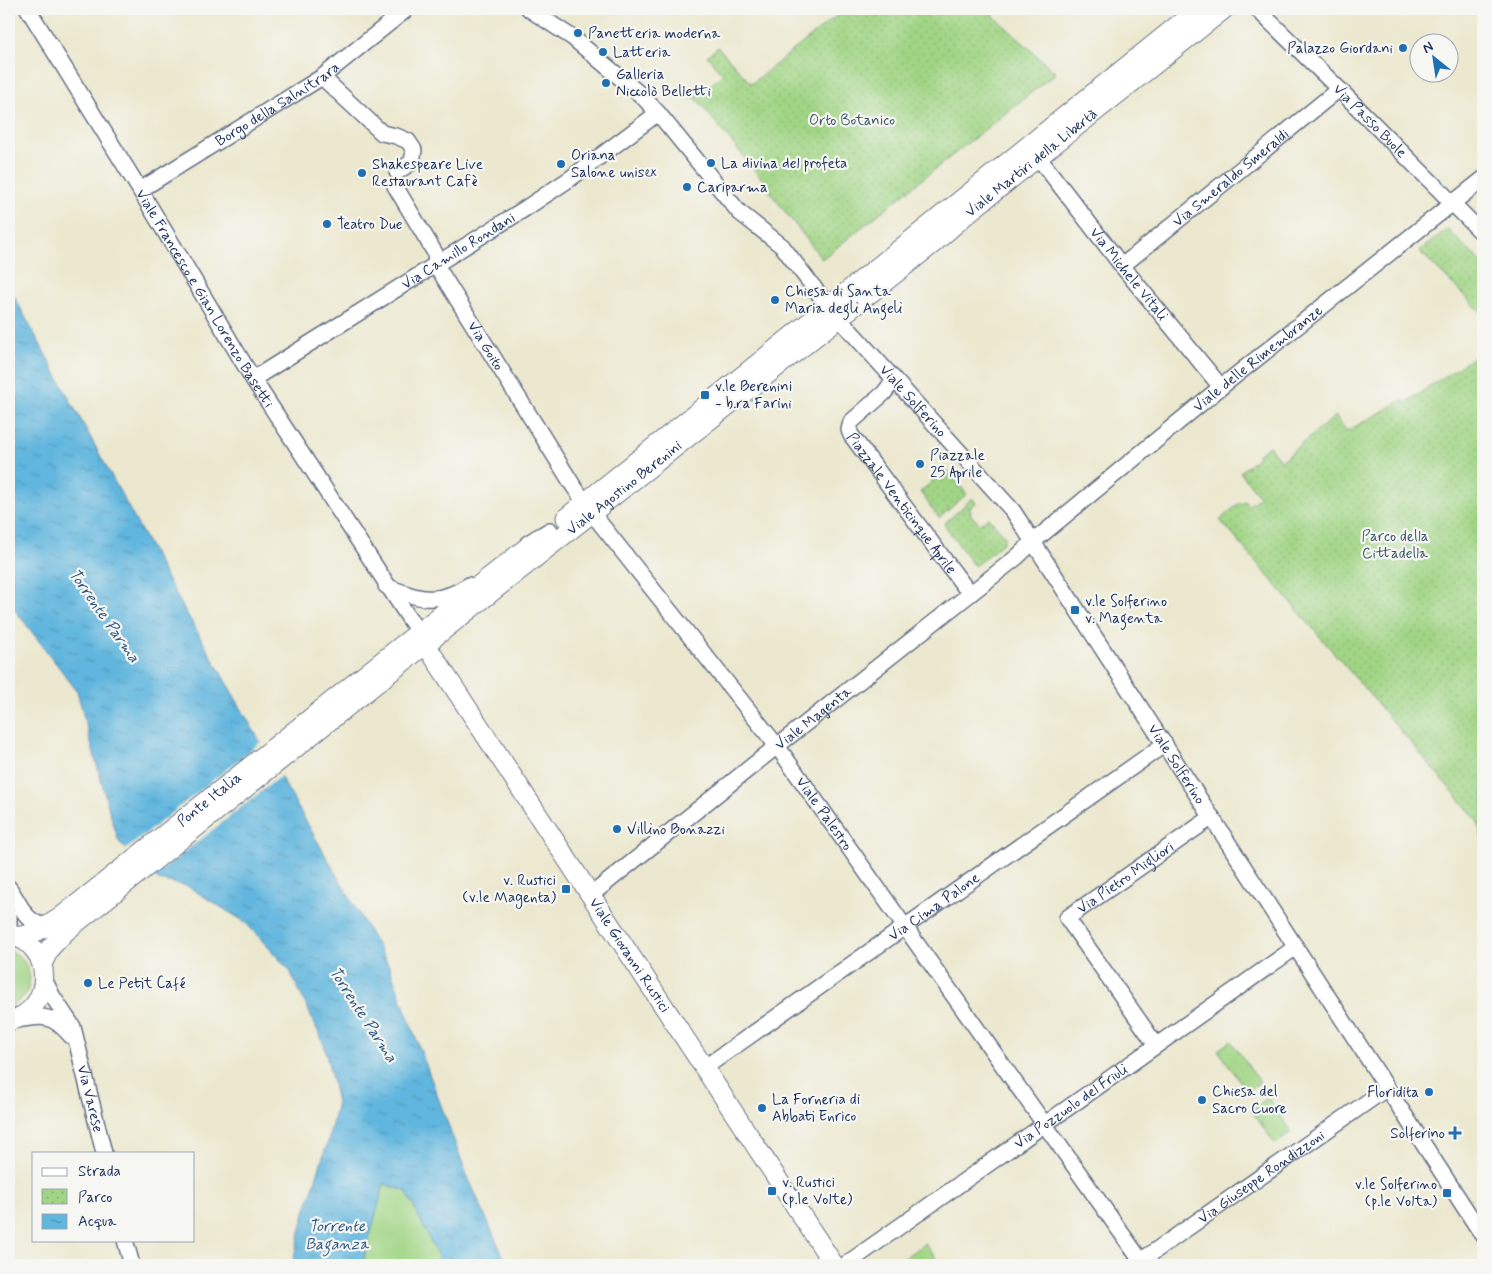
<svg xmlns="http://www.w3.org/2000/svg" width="1492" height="1274" viewBox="0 0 1492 1274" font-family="Mynerve,sans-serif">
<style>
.green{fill:#a1d585;stroke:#5e8272}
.park{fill:url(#park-dots);stroke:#5e8272}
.water{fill:url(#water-ripples);stroke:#3e729e}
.pier{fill:#ece8cf}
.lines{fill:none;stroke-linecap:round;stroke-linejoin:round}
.minor-casing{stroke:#647086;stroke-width:18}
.major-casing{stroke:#647086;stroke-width:21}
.minor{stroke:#fff;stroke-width:15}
.major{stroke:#fff;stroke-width:19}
.poi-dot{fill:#1f6fb2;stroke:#f6f6f2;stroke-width:2}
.labels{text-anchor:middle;stroke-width:4.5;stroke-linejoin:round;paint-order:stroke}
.poi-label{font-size:15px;fill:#1b2f5e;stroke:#f6f6f2;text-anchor:start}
.street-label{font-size:15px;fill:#1b2f5e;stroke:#f6f6f2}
.park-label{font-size:15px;fill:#3c5868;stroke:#f6f6f2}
.water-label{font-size:16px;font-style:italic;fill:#305884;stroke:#f6f6f2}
</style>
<defs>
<pattern id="park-dots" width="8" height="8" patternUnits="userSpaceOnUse" patternTransform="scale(1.25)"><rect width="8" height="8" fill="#a1d585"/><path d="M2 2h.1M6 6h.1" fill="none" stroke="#8ab775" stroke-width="1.8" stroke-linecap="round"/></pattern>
<pattern id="water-ripples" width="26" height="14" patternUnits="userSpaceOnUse" patternTransform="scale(1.25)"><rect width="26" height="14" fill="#61b6de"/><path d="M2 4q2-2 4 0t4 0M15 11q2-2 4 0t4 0" fill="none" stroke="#4f94b7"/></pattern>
</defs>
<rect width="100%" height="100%" fill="#f6f6f2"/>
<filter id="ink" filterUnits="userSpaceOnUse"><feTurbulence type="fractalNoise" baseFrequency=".02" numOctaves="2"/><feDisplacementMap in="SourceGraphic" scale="10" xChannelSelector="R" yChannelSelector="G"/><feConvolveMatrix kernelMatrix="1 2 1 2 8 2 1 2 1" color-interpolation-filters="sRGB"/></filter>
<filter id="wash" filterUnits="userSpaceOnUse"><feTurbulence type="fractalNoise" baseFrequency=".0096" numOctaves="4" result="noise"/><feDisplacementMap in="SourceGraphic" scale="20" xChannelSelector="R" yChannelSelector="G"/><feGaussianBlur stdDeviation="1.12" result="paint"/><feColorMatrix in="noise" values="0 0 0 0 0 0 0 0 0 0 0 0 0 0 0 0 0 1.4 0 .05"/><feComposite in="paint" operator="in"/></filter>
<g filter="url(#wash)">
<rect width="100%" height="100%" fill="#ece8cf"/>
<g class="green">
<path d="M9,950C35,961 38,996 9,1006Z"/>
<path d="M1231,1041L1260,1082L1247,1091L1218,1050Z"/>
<path d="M1268,1098L1292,1132L1275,1144L1251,1110Z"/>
<path d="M384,1184L406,1191L442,1265H362Z"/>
<path d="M925,1243L941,1265H899L897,1263Z"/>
</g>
<g class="park">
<path d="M845,9H986L1056,73L822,259L769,191L770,189L695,97L692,99L688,94L693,90L698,96L723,74L707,56L718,47L751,84Z"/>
<path d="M1447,229L1483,264V314L1419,251Z"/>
<path d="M1483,351V841L1477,820L1220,520L1240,502L1242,504L1245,501L1249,505L1260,497L1240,472L1258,457L1257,455L1269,446L1281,461L1335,416L1347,431L1403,400L1405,403Z"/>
<path d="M946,469L967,494L939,518L920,492Z"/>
<path d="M972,498L976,503L970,508L971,515L980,524L988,518L990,519L1005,537L1003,543L976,565H973L944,524Z"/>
</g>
<path class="water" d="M9,287L171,586L389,966L467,1175L507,1265H442L406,1191L384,1184L362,1265H292L305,1212L329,1138L337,1102L324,1044L290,971L245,922L187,886L158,880L119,842L109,810L77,691L9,602Z"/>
<path class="pier" d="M262,741L282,775L152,878L125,850Z"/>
</g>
<g filter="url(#ink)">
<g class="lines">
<g class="minor-casing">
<g id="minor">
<path id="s1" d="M28,9L140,190L253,379L424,641"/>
<path id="s2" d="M529,9L573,38L642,96L658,113L739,212L782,246L828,306L1013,511L1483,1236"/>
<path id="s3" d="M1257,9L1339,89L1483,234"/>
<path d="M322,77L382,133L396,136L408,141L414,150L412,162L397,172"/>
<path id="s4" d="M1038,157L1122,266L1221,387"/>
<path id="s5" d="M395,186L435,253L436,265L574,487L585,502"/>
<path id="s6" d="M140,190L322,77L407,9"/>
<path id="s7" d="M1122,266L1339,89"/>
<path id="s8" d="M253,379L526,208L571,178L658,113"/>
<path id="s9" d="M894,380L884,393L851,422L849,430L851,435L970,594"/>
<path id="s10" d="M592,513L777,746L1144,1265"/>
<path d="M528,543L550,530"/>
<path d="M386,586C419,599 437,606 469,585"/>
<path d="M9,888C19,901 24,921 42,925L52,923"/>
<path id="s11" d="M591,895L777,746L1017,557L1034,541L1221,387L1483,179"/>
<path d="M9,916V935"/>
<path id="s12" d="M44,979L53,997L73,1027L104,1153"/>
<path d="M17,1020C44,1015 52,1014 71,1036"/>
<path id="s13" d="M1156,1045L1067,918L1212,817"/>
<path id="s14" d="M704,1068L1165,744"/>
<path d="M125,1240L132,1265"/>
<path id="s15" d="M845,1265L1296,947"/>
<path id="s16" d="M1135,1265L1387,1088"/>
</g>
</g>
<g class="major-casing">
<g id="major">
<path d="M566,518L1198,9"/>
<path id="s17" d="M426,645L834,1265"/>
<path id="s18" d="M13,936C31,938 47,926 61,917L400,647L538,539"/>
<path id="s19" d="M42,964L50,948L66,931L408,658L935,242L969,212L1224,9"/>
<path d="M9,1021C54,1011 56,945 10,935"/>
</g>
</g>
<use href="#minor" class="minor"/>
<use href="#major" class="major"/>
</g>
</g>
<g class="poi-dot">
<circle cx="578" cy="33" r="5"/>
<circle cx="1403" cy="48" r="5"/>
<circle cx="603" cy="52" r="5"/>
<circle cx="606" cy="83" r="5"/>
<circle cx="711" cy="163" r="5"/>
<circle cx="561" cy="164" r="5"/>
<circle cx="362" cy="173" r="5"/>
<circle cx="687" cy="187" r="5"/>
<circle cx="327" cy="224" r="5"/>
<circle cx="775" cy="300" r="5"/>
<rect x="700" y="390" width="10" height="10" rx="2.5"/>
<circle cx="920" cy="464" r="5"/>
<rect x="1070" y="605" width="10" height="10" rx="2.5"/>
<circle cx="617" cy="829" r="5"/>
<rect x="561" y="884" width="10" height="10" rx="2.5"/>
<circle cx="88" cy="983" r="5"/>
<circle cx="1429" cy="1092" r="5"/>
<circle cx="1202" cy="1100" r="5"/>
<circle cx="762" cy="1108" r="5"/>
<path d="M1452.5 1125.5h5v5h5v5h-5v5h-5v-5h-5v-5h5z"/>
<rect x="767" y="1186" width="10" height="10" rx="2.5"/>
<rect x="1442" y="1188" width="10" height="10" rx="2.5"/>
</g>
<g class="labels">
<g class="poi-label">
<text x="588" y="38">Panetteria moderna</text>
<text x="1393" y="53" text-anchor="end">Palazzo Giordani</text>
<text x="613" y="57">Latteria</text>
<text x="616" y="79">Galleria<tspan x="616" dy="17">Niccolò Belletti</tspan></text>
<text x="571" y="160">Oriana<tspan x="571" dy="17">Salone unisex</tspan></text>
<text x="721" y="168">La divina del profeta</text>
<text x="372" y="169">Shakespeare Live<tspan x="372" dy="17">Restaurant Cafè</tspan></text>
<text x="697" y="192">Cariparma</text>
<text x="337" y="229">Teatro Due</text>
<text x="785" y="296">Chiesa di Santa<tspan x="785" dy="17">Maria degli Angeli</tspan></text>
<text x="715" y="391">v.le Berenini<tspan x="715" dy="17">- b.ra Farini</tspan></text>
<text x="930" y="460">Piazzale<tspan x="930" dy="17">25 Aprile</tspan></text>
<text x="1085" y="606">v.le Solferino<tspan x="1085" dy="17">v. Magenta</tspan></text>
<text x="627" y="834">Villino Bonazzi</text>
<text x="556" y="885" text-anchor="end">v. Rustici<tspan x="556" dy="17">(v.le Magenta)</tspan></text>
<text x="98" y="988">Le Petit Café</text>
<text x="1212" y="1096">Chiesa del<tspan x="1212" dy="17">Sacro Cuore</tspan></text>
<text x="1419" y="1097" text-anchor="end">Floridita</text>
<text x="772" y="1104">La Forneria di<tspan x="772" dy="17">Abbati Enrico</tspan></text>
<text x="1445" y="1138" text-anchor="end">Solferino</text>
<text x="782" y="1187">v. Rustici<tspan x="782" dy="17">(p.le Volte)</tspan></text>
<text x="1437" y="1189" text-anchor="end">v.le Solferino<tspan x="1437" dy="17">(p.le Volta)</tspan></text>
</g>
<g class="street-label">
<text dy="5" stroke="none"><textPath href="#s6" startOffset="162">Borgo della Salnitrara</textPath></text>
<text dy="5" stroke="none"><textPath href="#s3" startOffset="159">Via Passo Buole</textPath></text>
<text dy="5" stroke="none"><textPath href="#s19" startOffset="1275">Viale Martiri della Libertà</textPath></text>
<text dy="5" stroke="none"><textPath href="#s7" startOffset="140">Via Smeraldo Smeraldi</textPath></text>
<text dy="5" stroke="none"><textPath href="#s8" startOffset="242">Via Camillo Rondani</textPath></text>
<text dy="5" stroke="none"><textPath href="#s4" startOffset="148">Via Michele Vitali</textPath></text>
<text dy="5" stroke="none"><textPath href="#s1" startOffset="339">Viale Francesco e Gian Lorenzo Basetti</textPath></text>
<text dy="5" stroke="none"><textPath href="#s5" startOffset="185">Via Goito</textPath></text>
<text dy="5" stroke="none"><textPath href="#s11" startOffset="856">Viale delle Rimembranze</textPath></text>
<text dy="5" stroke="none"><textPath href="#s2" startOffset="552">Viale Solferino</textPath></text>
<text dy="5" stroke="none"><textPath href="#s19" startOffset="754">Viale Agostino Berenini</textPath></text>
<text dy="5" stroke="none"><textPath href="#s9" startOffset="159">Piazzale Venticinque Aprile</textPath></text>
<text dy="5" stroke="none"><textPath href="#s11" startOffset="284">Viale Magenta</textPath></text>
<text dy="5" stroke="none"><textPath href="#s2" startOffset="1002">Viale Solferino</textPath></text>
<text dy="5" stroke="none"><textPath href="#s18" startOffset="242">Ponte Italia</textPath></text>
<text dy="5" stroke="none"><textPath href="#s10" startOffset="380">Viale Palestro</textPath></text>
<text dy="5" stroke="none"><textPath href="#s13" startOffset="226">Via Pietro Migliori</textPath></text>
<text dy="5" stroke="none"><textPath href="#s14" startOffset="281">Via Cima Palone</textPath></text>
<text dy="5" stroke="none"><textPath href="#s17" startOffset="371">Viale Giovanni Rustici</textPath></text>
<text dy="5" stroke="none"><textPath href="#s12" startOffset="130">Via Varese</textPath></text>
<text dy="5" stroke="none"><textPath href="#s15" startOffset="276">Via Pozzuolo del Friuli</textPath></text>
<text dy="5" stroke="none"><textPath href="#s16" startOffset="154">Via Giuseppe Rondizzoni</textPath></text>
</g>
<g class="park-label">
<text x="852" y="125">Orto Botanico</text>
<text x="1395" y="541">Parco della<tspan x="1395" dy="17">Cittadella</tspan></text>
</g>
<g class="water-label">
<text transform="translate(105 615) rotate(55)" y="6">Torrente Parma</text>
<text transform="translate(364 1014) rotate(57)" y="6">Torrente Parma</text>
<text x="337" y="1231">Torrente<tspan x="337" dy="18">Baganza</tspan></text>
</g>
</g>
<rect width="1492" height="1274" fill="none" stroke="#f6f6f2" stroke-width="30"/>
<rect x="32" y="1152" width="162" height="90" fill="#f6f6f2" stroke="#9ea6b7"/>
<rect x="42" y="1168" width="25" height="8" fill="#ffffff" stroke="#9ea6b7"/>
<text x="78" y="1176" font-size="15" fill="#1b2f5e">Strada</text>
<rect x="42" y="1189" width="25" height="15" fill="url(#park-dots)" stroke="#9ea6b7"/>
<text x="78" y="1202" font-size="15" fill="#1b2f5e">Parco</text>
<rect x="42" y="1214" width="25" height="15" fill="url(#water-ripples)" stroke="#9ea6b7"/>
<text x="78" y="1226" font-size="15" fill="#1b2f5e">Acqua</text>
<g transform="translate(1434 58) rotate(330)"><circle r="24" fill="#f6f6f2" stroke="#9ea6b7"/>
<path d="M0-4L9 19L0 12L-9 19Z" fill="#1f6fb2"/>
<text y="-8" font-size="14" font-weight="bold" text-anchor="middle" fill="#1b2f5e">N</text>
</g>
</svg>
